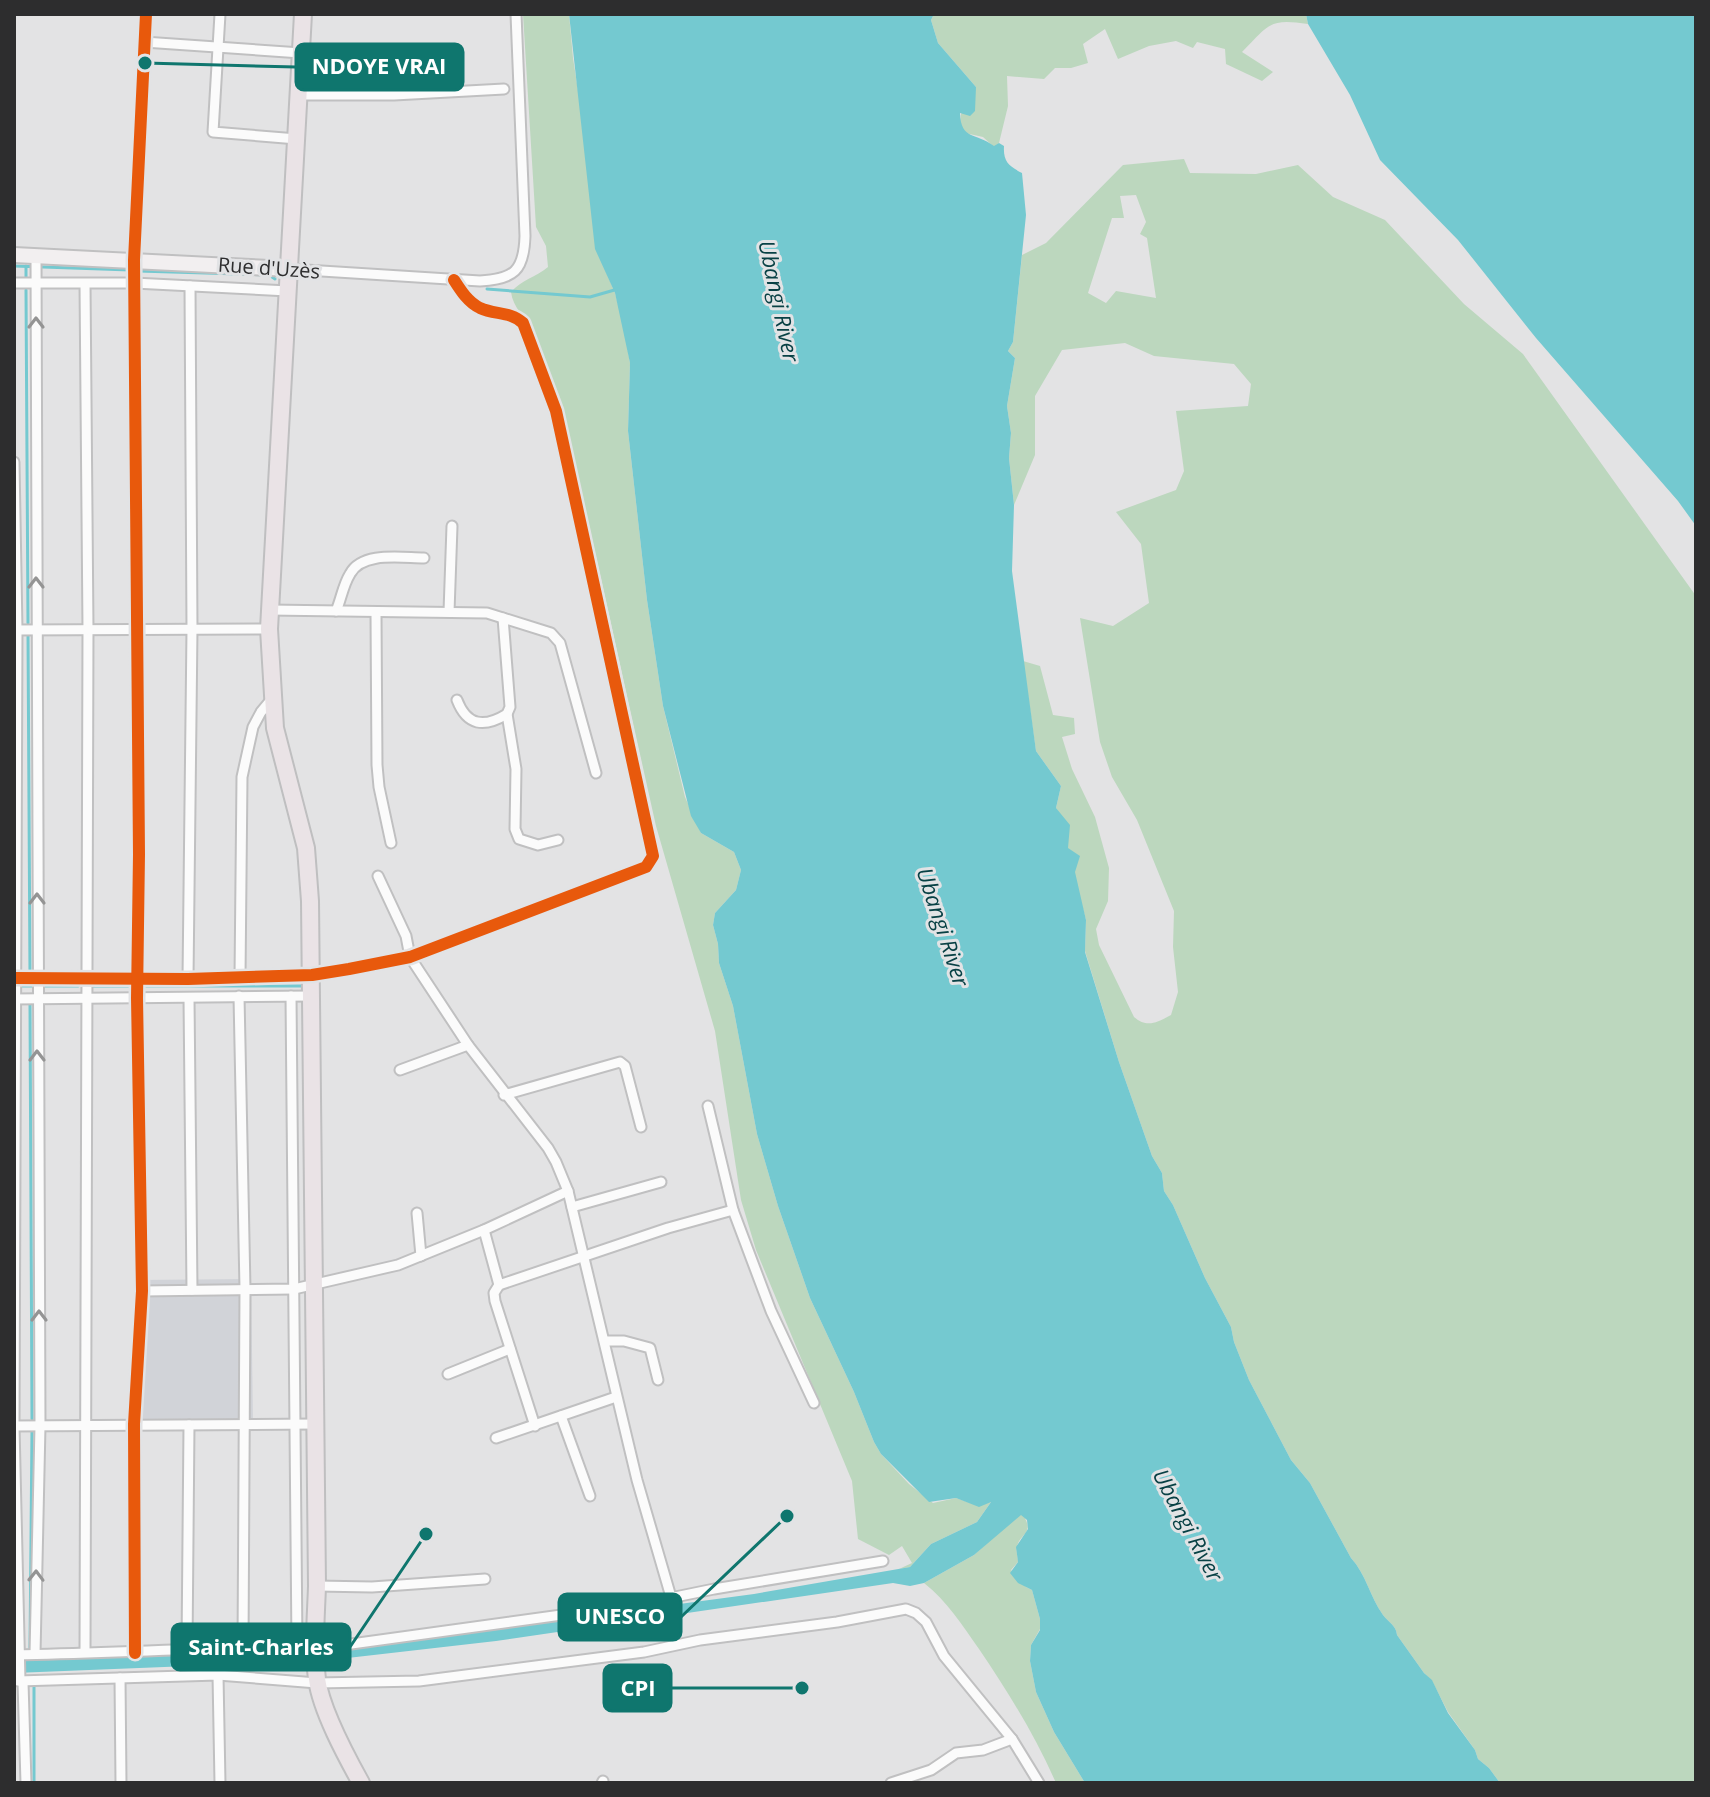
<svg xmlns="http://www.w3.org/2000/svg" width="1710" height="1797" viewBox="0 0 1710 1797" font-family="'Open Sans',sans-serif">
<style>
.built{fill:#d1d3d8}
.green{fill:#bcd7be;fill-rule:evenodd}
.water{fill:#74c9d0}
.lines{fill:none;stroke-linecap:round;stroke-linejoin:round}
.stream{stroke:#74c9d0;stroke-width:3}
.river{stroke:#74c9d0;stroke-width:16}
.street-casing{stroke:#c0c0c1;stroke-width:13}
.secondary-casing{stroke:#c0c0c1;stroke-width:18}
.primary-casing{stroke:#bfbfc0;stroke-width:20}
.street{stroke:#fbfbfb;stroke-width:9}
.secondary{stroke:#f2eff0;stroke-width:14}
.primary{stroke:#eae3e6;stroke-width:16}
.cycleway-casing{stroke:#e2e3e5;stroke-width:17}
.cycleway{stroke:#e8590c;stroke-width:12}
.oneway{stroke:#949494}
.labels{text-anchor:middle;stroke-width:6;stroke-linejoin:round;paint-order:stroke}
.street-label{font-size:20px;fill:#2d2d2e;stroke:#e2e3e5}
.water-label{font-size:22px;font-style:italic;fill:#084145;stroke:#e2e3e5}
.leader{fill:none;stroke:#0f766e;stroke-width:3}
.callout-dot{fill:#0f766e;stroke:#e2e3e5;stroke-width:3}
.callout{fill:#0f766e;stroke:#0f766e;stroke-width:3}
.callout-label{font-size:22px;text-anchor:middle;font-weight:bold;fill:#fff}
</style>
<rect width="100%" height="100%" fill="#e3e3e4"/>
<path class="built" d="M251,1279L253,1424L133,1423L135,1280Z"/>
<g class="green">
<path d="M523,14H569L573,58L606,272L615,293L623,323L630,363L628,431L647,600L663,706L685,797L701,833L734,852L741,870L736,890L715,913L713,925L718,944L719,963L733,1006L757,1134L778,1206L810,1298L854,1392L874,1442L881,1454L909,1484L933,1503L956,1498L973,1504L993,1499L977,1522L931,1544L910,1567L899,1569L912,1563L902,1546L889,1555L858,1539L852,1481L756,1250L741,1200L715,1031L656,826L569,435C558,399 546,365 531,331C525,316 513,308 511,292C521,280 536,277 548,267L546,246L536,227Z"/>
<path d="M934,14H1306L1308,24C1268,18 1269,25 1242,52L1273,72L1262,81L1226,64L1225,49L1197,42L1193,48L1176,41L1149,46L1118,59L1105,29L1083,44L1088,63L1071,68H1055L1044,79L1007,76L1008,106L999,143L994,147L983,137L965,133C953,117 967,102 976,87L938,43L931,20Z"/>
<path d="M1184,159L1190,173L1256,174L1298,165L1333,197L1385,220L1464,304L1523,354L1696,596V1783H1500L1489,1768L1478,1759L1475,1750L1448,1712L1432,1681L1424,1673L1397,1635C1396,1625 1389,1623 1383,1615C1370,1597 1366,1574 1351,1558L1310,1483L1291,1460L1249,1380L1234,1342L1231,1327L1205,1278L1173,1205L1164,1191L1162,1173L1152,1156L1119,1062L1085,951L1086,920L1056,808L1061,786L1036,751L1023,661L1040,666L1053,715L1074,718L1075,734L1062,737L1072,769L1095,817L1109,868L1108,901L1096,929L1099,945L1134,1017C1147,1028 1156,1023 1171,1015L1178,992L1173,947L1174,911L1137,820L1112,777L1100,742L1080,618L1113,626L1149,603L1141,544L1116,512L1176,490L1184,471L1176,411L1248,406L1251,384L1234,364L1154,356L1125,343L1062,350L1035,396V455L1014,505L1009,458L1011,433L1007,406L1015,358L1008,351L1013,342L1022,255L1046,243L1123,165ZM1136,195L1146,222L1140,234L1147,238L1156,298L1116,291L1106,303L1088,293L1112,218H1124L1120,196Z"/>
<path d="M1018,1515H1023C1036,1535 1018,1533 1017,1548C1016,1553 1018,1557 1018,1562L1011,1570L1026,1587L1032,1590L1040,1619V1629L1031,1645L1030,1661L1036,1692L1054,1732L1085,1783H1056C1035,1735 1008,1692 979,1649C962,1625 947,1601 924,1583L974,1555Z"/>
</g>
<g class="water">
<path d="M569,14H934L931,20L938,43L976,87L975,111L970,116L960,113C961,141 976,132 994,146L999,143L1004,146C1003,162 1009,166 1022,173L1026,215L1013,342L1008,351L1015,358L1007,406L1011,433L1009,458L1014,505L1012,571L1036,751L1061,786L1056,808L1070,825L1068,848L1080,856L1075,872L1086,920L1085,952L1119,1062L1152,1156L1162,1173L1164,1191L1173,1205L1205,1278L1231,1327L1234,1342L1249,1380L1291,1460L1310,1483L1351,1558C1366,1574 1370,1597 1383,1615C1389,1623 1396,1625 1397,1635L1424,1673L1432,1680L1448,1713L1475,1750L1478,1759L1489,1768L1500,1783H1085L1054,1732L1036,1692L1030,1661L1031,1645L1040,1630V1619L1032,1590L1018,1583L1010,1573L1018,1562L1016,1547L1028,1529L1027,1520L1021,1515L974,1555L924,1583L910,1586L893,1583L496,1641L330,1660V1651L754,1594L910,1567L931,1544L977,1522L991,1502L979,1507L956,1498L929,1502L881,1454L874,1442L854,1392L810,1298L778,1206L757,1134L733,1006L719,963L718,944L713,925L715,913L736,890L741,870L734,852L701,833L691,816L663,706L647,600L628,431L630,363L615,293L595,249Z"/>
<path d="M1306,14H1696V526L1678,501L1536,338L1458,240L1380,160L1350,95L1308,24Z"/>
</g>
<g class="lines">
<g class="stream">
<path d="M14,266L130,270"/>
<path d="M26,266V277"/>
<path d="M138,271L269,275L275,279"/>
<path d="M487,289L590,297L618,289"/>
<path d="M26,290L28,623"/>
<path d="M28,634L30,973"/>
<path d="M21,986H36"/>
<path d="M42,986H78"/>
<path d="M92,986H130"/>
<path d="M144,986H307"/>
<path d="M30,1005L32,1419"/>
<path d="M30,1649L32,1430"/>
<path d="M34,1687V1783"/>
</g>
<path class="river" d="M14,1665L239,1656L294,1657"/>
<g class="street-casing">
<g id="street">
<path d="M220,14L213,132L297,139"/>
<path d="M144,42L301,53"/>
<path d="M299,95H394L504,89"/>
<path d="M290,269L480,281C514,279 524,271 525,236L516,14"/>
<path d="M14,283H134L288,291"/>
<path d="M85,284L88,629L85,1652"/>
<path d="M14,462L17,630L14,1426L20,1681"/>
<path d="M269,610L487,613L551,633L560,643L596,773"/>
<path d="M336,611C341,600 343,585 350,574C362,551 402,558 424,558"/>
<path d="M449,612L452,526"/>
<path d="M376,614L377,765L379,787L391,843"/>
<path d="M14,630L269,629"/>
<path d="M457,700C467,726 484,728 507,714L510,707L503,618"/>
<path d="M507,714L516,769L515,829L519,839L538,845L558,840"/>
<path d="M378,876L406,936L410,957L468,1045L548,1148L556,1162L568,1191L637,1480L671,1597"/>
<path d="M240,977L242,777L253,727L261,712L271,700"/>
<path d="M14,978L188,979L312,975L349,969L410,957L646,867L653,856L556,411L523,323C510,311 495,315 480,308C468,302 461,291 454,280"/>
<path d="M188,979L192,629L190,286"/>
<path d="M239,996L245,1289L243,1647"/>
<path d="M291,996L297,1645"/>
<path d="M189,998L192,1290"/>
<path d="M14,999L312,996"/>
<path d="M400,1070L468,1045"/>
<path d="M504,1095L620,1062L625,1066L641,1127"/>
<path d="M708,1106L733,1210L771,1311L814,1403"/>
<path d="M572,1207L661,1182"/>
<path d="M417,1213L421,1256"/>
<path d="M484,1230L499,1285L668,1228L733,1210"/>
<path d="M499,1285L494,1293L495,1301L535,1426"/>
<path d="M142,1291L294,1289L398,1265L484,1230L568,1191"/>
<path d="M605,1341H624L650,1348L658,1380"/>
<path d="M448,1374L510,1349"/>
<path d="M561,1416L590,1496"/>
<path d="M14,1426L316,1424"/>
<path d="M496,1438L616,1397"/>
<path d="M317,1586L372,1587L485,1579"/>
<path d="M187,1649L189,1425"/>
<path d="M135,1653L134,1424L142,1291L137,998L139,854L134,260L146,14"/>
<path d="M35,1654L40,1426L36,257"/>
<path d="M14,1655C108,1653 202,1649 297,1645L315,1649L641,1604L714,1589L883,1561"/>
<path d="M218,1675L220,1783"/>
<path d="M120,1678L121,1783"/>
<path d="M18,1681L218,1675L317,1683L419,1681L644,1652L700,1640L837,1622L906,1609L916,1613L926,1622L944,1656L1012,1739L1039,1783"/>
<path d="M23,1682L26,1783"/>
<path d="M602,1783L603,1781"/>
<path d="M891,1783L931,1770L956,1753L983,1750L1012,1739"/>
</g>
</g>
<g class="secondary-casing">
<path id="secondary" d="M14,255L290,269"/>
</g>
<g class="primary-casing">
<path id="primary" d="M303,14L269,629L275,728L306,848L310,901L317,1586C316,1617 313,1648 317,1679C321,1710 346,1756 361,1783"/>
</g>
<use href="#street" class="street"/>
<use href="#secondary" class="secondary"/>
<use href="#primary" class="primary"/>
<g class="cycleway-casing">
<g id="cycleway">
<path d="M14,978L188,979L312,975L349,969L410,957L646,867L653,856L556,411L523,323C510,311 495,315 480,308C468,302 461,291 454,280"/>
<path d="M135,1653L134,1424L142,1291L137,998L139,854L134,260L146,14"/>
</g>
</g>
<use href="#cycleway" class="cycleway"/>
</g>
<defs><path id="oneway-chevron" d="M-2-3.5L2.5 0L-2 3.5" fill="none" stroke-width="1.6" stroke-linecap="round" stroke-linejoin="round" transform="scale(2)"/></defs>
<g class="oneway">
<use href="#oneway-chevron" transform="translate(36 323) rotate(-90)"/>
<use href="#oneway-chevron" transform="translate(36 583) rotate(-90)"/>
<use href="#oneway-chevron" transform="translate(37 899) rotate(-90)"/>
<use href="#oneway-chevron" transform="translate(37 1056) rotate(-90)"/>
<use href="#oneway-chevron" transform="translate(39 1316) rotate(-90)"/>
<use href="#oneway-chevron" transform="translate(36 1576) rotate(-89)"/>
</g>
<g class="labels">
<g class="street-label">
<text transform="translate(269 268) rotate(4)" y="7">Rue d'Uzès</text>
</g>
<g class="water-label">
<text transform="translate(779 301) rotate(78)" y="8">Ubangi River</text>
<text transform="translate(943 927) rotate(72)" y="8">Ubangi River</text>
<text transform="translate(1188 1525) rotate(62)" y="8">Ubangi River</text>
</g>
</g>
<path class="leader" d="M145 63L296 67M787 1516L681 1617M426 1534L350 1647M802 1688L671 1688"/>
<g class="callout-dot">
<circle cx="145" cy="63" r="8"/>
<circle cx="787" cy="1516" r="8"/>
<circle cx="426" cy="1534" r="8"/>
<circle cx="802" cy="1688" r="8"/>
</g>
<g class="callout">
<rect x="296" y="44" width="167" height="46" rx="8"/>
<rect x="559" y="1594" width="122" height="46" rx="8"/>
<rect x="172" y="1624" width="178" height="46" rx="8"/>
<rect x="604" y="1665" width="67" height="46" rx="8"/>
</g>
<g class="callout-label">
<text x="379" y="74">NDOYE VRAI</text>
<text x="620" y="1624">UNESCO</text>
<text x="261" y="1655">Saint-Charles</text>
<text x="638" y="1696">CPI</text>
</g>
<rect width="1710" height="1797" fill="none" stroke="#2d2d2e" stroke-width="32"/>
</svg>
